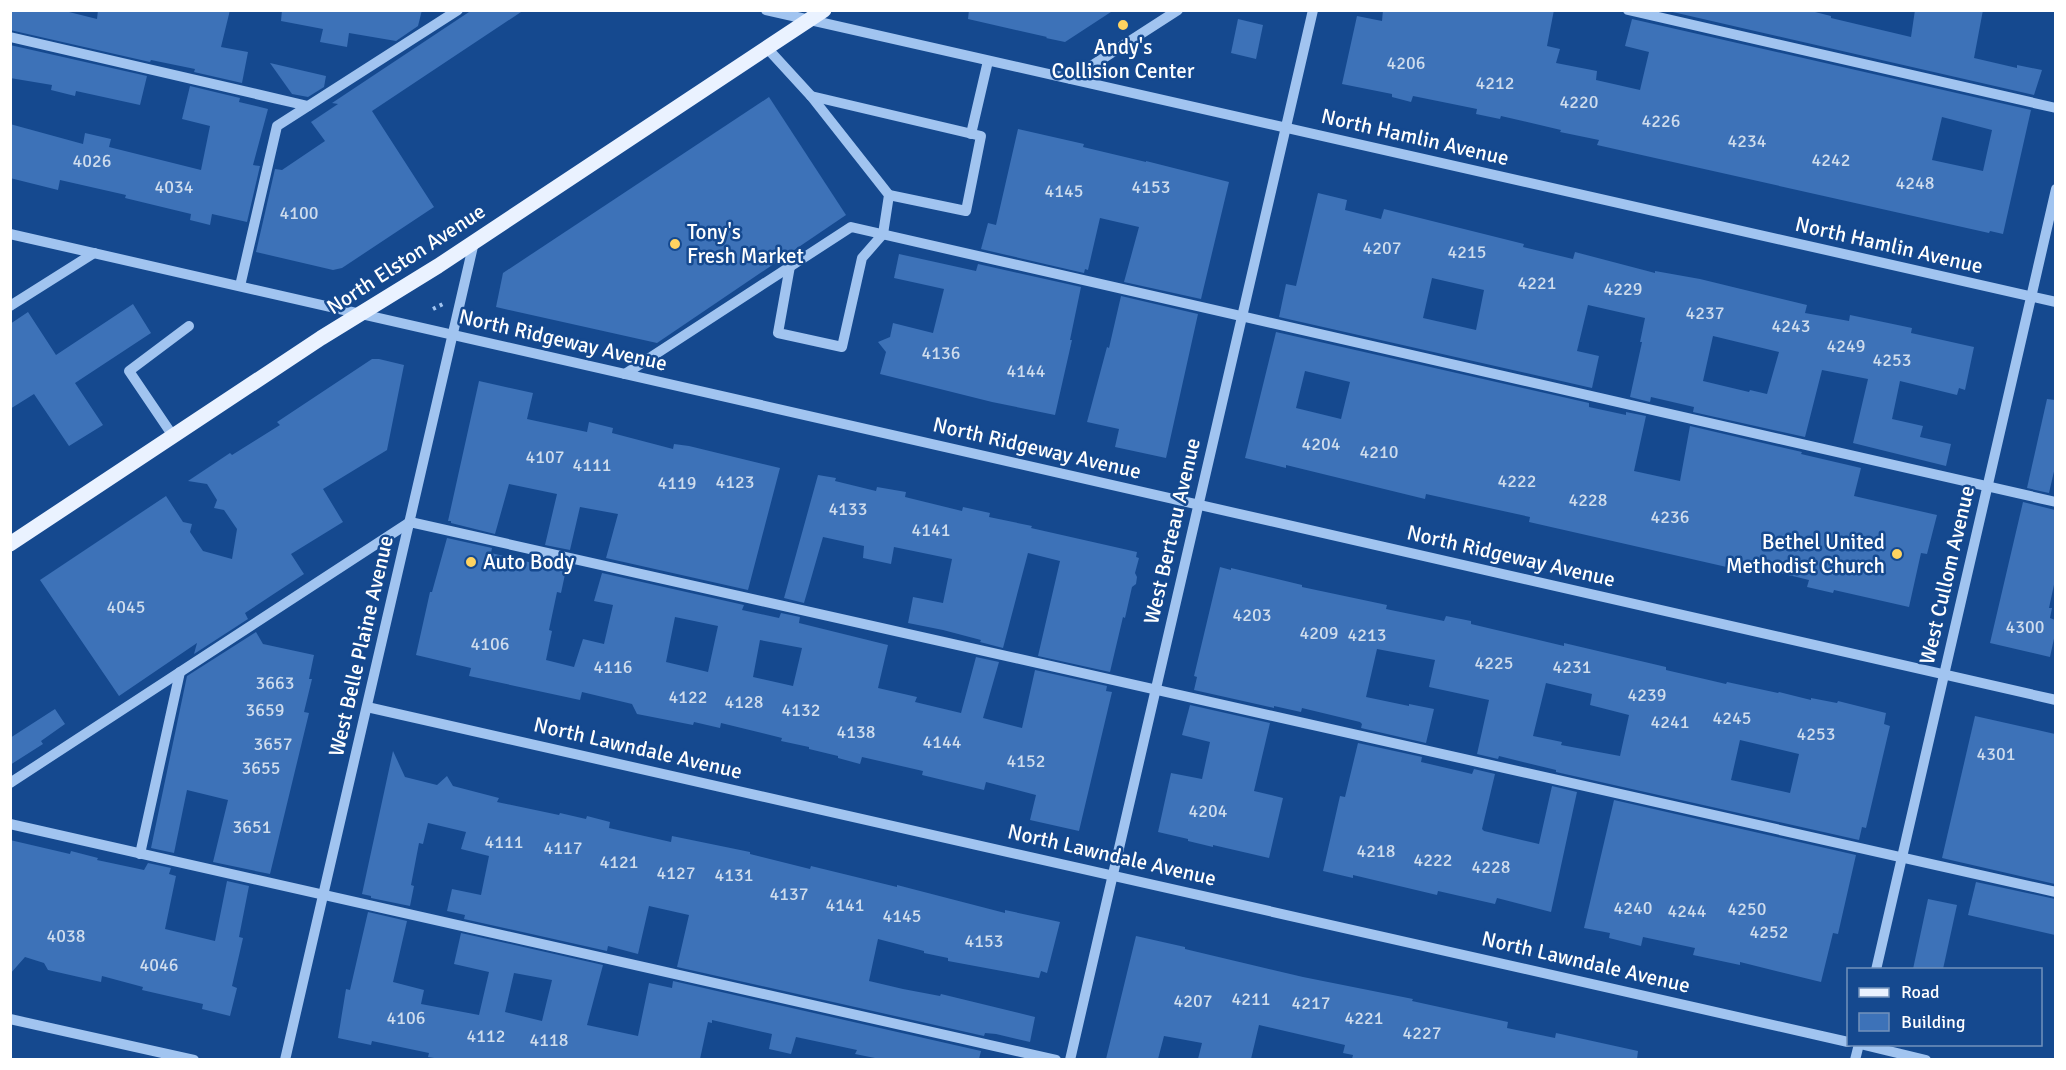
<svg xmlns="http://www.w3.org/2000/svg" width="2066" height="1070" viewBox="0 0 2066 1070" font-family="Signika,sans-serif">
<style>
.building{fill:#3d72b8;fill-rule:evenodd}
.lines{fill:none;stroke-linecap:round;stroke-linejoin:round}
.path{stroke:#a1c4f0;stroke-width:4;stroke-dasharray:3 4.5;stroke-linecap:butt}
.minor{stroke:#a1c4f0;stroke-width:10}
.major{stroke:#eaf2ff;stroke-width:15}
.poi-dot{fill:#ffd360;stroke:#15498f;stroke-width:2}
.labels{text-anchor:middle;stroke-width:5;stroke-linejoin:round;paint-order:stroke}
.number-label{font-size:18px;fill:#cedced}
.poi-label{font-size:21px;fill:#fff;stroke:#15498f;text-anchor:start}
.street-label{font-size:21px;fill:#fff;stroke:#15498f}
</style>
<rect width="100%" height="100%" fill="#15498f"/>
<g class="building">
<path d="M10,10H61L97,19L98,10H230L221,47L248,52L242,83L194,72L195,69L151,60L150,62L10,30Z"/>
<path d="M282,10H422L418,26L396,41L349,33L347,47L320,42L323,29L281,21Z"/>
<path d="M472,10H524L372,111L434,207L342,268L333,270L256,252L275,169L282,170L325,141L311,122L338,104L332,103Z"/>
<path d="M969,10H1114L1065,42L1046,38L1047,37L968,19Z"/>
<path d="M1383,10H1554L1547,46L1560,49L1556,63L1597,71L1596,80L1640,90L1649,52L1625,46L1632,19L2031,110L2003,234L1990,231L1989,233L1597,145L1599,140L1560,132L1561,130L1501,116L1500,119L1476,114L1477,109L1413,96L1411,102L1392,97V94L1342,84L1357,16L1382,21ZM1942,117L1992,130L1983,171L1932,160Z"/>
<path d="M1664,10H1807L1831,16V18L1911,37L1915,10H1983L1974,58L2017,68V65L2042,70L2034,95Z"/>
<path d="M1238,19L1263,25L1256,59L1231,53Z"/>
<path d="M10,45L147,76L140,105L76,91L75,96L51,90L52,85L10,78Z"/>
<path d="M270,63L326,76L324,87L308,97L292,94Z"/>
<path d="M190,86L240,98L239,102L268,109L253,165L260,166L247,222L212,214L210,225L190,220L191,214L125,198L126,195L60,180L58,190L10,178V124L83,144L85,133L111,139L109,147L201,170L210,126L182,119Z"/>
<path d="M769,97L846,215L657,343L496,307L503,273Z"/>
<path d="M1018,129L1084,144L1083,147L1146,162V161L1229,182L1201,299L1124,282L1139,227L1100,218L1088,270L1085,269L1084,273L981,249L988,223L996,225Z"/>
<path d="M1318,193L1347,200L1345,210L1381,219L1384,209L1524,244L1523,247L1573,259L1575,252L1655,273V271L1700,279L1807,305L1805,313L1849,321L1850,315L1912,328L1911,333L1974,347L1965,390L1959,388L1957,395L1900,381L1892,419L1923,426L1920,437L1951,444L1946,466L1853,443L1868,379L1822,370L1805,437L1693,412L1694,407L1651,397L1650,402L1630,397L1642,342H1640L1645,318L1588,305L1577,351L1599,356L1592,388L1279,317L1286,284L1296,286ZM1432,278L1484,290L1476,330L1423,318ZM1713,336L1779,352L1767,394L1750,390L1749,392L1703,381Z"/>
<path d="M899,254L976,271L978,264L1081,287L1070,340H1072L1055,415L992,402L880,374L886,352L878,342L890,337L893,323L933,333L944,289L894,278Z"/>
<path d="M1121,296L1198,314L1166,458L1115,447L1119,429L1087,422L1107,347L1109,348Z"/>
<path d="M133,304L151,333L75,383L103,425L69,446L34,394L10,409V324L28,312L56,355Z"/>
<path d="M1276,332L1589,403V407L1626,415V412L1646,416L1634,471L1680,481L1690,426L1802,452L1801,454L1861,468L1854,496L1937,515L1927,554L1921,553L1909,607L1834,590L1833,593L1807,587L1809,580L1763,569L1754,568L1753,573L1529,522L1530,517L1426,494L1425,499L1286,465V468L1245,458ZM1305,371L1350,382L1341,419L1296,408Z"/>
<path d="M372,359H379L404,365L387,450L323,489L343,522L291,554L304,574L245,613L248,619L194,654L197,643L119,696L40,580L166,496L183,522L192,524L190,532L203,551L232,559L237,529L224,510L214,508L217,500L207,484L188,481L230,453L232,455L280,425L277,422Z"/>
<path d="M479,381L533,393L527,419L587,432L589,422L613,428L612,433L673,449L674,444L689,446L780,468L748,590L606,558L618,514L580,507L570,550L545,545L557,494L509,484L495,534L451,523V521H448Z"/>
<path d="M2047,399L2055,400V467L2049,493L2027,488Z"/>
<path d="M818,475L836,478L835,481L876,491L877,487L906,492L905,497L962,511L963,507L990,513L989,517L1032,526L1031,528L1137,552L1136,557L1139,558L1135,573L1137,577L1136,584L1132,587L1125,618L1123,617L1110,672L1038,656L1060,561L1028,553L1003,648L980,642L981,640L943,630L908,623L913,597L943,603L952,559L894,547L891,564L863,558L864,546L823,537L804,603L784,598Z"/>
<path d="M2023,502L2055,510V580L2049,608H2052L2050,618L2055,620V634L2050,657L1990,643Z"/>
<path d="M447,538L492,548L491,553L541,565L542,559L567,565L561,593L557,592L549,630L552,631L546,660L574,667L583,639L604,644L613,605L594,601L602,573L744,605L742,610L779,618L781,613L800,617L799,623L888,645L878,688L917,697L915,702L961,713L976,657L999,662L983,718L1022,728L1035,670L1107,686L1106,691L1112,692L1079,831L1030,820L1036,795L986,782L984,790L922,775L923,771L862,757L860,764L838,758V756L809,749V747L781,741L782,738L721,723L720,728L694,722L693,725L637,714L632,704L582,692L580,700L469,676L471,668L416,655L430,592H432ZM675,617L718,626L708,672L666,662ZM760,640L802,648L793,686L753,677Z"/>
<path d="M1220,567L1231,570V568L1302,585V587L1387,605L1386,609L1444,621L1446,616L1471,621V624L1564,646V643L1666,667V670L1726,684L1727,682L1778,693L1779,692L1811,700V698L1837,703L1838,701L1886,713L1884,724L1890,726L1866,828L1862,827L1859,840L1556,772V770L1499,756L1498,759L1477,754L1489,700L1429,687L1435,660L1377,649L1366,697L1409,706V704L1434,709L1426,743L1361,728L1362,724L1360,722L1302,708L1301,712L1274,706V708L1194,690L1197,677L1194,676ZM1546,683L1592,694L1590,705L1629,715L1620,756L1561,745L1562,742L1533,736ZM1740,740L1799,754L1790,793L1731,780Z"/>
<path d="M256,632L263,644L314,655L309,679H312L304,712L309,713L270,874L213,862L228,800L187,790L174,853L151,848L187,676Z"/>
<path d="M1190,705L1270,723L1254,791L1283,798L1269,858L1213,845V847L1188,841V839L1158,832L1171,773L1202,779L1210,742L1182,735Z"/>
<path d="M55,709L65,724L41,741L43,744L10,765V738Z"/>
<path d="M1975,716L2055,734V884L1942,858Z"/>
<path d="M1358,743L1422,757L1421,762L1468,773L1472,774L1474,769L1495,774L1482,829L1484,831L1539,844L1552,786L1577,792L1551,912L1497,898L1495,904L1438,891L1437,895L1353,875V878L1323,871L1340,796L1345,797Z"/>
<path d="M393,751L405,777L437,785L447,776L453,786L499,798L497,802L559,815L560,813L586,819L587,816L610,822L609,828L671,842L672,836L750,852V854L810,869L811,866L897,887V885L1005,913V910L1060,922L1047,973L1041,971L1039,978L948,961V958L924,953V951L878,939L869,981L903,989L940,996L941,994L1035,1017L1030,1042L996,1034L985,1033L984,1036L677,967L689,915L649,906L638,954L608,946L607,951L464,919L465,915L447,911L452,889L481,895L489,856L461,849L466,832L428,823L423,844L419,843L411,885L414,886L410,906L371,898V896L362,894Z"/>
<path d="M1614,800L1856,855L1838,934L1833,933L1821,982L1740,962V965L1693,955L1695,948L1643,937L1641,946L1609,938L1610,933L1584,928Z"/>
<path d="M10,840L70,854L71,851L98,858L97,860L144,870L148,863L171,868L169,874L176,876L165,929L215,941L227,881L249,886L239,937L243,938L232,986L237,988L230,1016L202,1009L203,1004L142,990L143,987L102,976L101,982L48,970L44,963L25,957L10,974Z"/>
<path d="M1976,882L2055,899V935L1968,915Z"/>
<path d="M1928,899L1957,905L1943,969H1913Z"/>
<path d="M368,912L407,921L393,982L424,990L421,1004L479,1015L489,972L454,964L461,933L603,965L587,1025L638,1036L649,983L672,988L673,981L981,1051L979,1059H880L855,1054L857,1050L796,1037L791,1054L769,1049L772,1034L712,1020V1023L708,1022L700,1059H440L428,1057L429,1053L372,1041L371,1045L338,1038L346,989L350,990ZM514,973L552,980L542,1021L505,1012Z"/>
<path d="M1136,936L1185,947V949L1303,977L1413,999L1412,1001L1508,1022L1507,1028L1555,1038L1556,1033L1638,1051L1637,1059H1352L1353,1055L1343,1053L1345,1045L1259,1025L1251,1059H1198L1202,1043L1164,1036L1158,1059H1106Z"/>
</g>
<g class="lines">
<path class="path" d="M433,309L443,304"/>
<g class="minor">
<path d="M766,10L2056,302"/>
<path d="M1628,10L2056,108"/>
<path d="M10,37L308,106"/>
<path d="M767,48L811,96L889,195L883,234L862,258L842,347L778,333L790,266"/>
<path d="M1071,79L1178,10"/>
<path d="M811,96L981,136L966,211L889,195"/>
<path d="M971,134L988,61"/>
<path d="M10,234L2056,700"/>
<path d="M240,286L277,126L458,10"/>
<path d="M10,306L94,253"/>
<path d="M625,374L851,227L2056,502"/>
<path d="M173,436L129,371L189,326"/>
<path d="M367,707L1848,1042"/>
<path d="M10,783L410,522L2056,892"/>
<path d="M10,824L1056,1060"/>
<path d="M140,854L180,672"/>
<path d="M1876,970L2056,189"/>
<path d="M10,1019L194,1060"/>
<path d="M1860,1044L1926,1060"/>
<path d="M285,1060L474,242"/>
<path d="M1070,1060L1313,10"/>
<path d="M1855,1060L1859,1044"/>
</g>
<path class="major" d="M10,544L321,338L438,266L824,10"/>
</g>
<g class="poi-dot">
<circle cx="1123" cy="25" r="6"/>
<circle cx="675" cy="244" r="6"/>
<circle cx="1897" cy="554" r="6"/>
<circle cx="471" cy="562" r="6"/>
</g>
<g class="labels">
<g class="number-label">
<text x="1406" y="69">4206</text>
<text x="1495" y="89">4212</text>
<text x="1579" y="108">4220</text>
<text x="1661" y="127">4226</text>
<text x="1747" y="147">4234</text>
<text x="1831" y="166">4242</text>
<text x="92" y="167">4026</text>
<text x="1915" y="189">4248</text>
<text x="174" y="193">4034</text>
<text x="1151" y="193">4153</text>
<text x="1064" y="197">4145</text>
<text x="299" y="219">4100</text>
<text x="1382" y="254">4207</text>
<text x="1467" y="258">4215</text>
<text x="1537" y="289">4221</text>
<text x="1623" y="295">4229</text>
<text x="1705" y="319">4237</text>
<text x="1791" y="332">4243</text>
<text x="1846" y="352">4249</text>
<text x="941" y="359">4136</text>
<text x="1892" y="366">4253</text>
<text x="1026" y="377">4144</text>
<text x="1321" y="450">4204</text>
<text x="1379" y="458">4210</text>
<text x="545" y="463">4107</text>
<text x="592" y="471">4111</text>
<text x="1517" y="487">4222</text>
<text x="735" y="488">4123</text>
<text x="677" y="489">4119</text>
<text x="1588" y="506">4228</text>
<text x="848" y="515">4133</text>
<text x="1670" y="523">4236</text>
<text x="931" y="536">4141</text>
<text x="126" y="613">4045</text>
<text x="1252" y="621">4203</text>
<text x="2025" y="633">4300</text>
<text x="1319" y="639">4209</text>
<text x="1367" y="641">4213</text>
<text x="490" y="650">4106</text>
<text x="1494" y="669">4225</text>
<text x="613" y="673">4116</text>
<text x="1572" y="673">4231</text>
<text x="275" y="689">3663</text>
<text x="1647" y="701">4239</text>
<text x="688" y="703">4122</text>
<text x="744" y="708">4128</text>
<text x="265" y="716">3659</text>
<text x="801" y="716">4132</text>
<text x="1732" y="724">4245</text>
<text x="1670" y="728">4241</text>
<text x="856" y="738">4138</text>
<text x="1816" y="740">4253</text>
<text x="942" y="748">4144</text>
<text x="273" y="750">3657</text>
<text x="1996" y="760">4301</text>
<text x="1026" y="767">4152</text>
<text x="261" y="774">3655</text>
<text x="1208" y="817">4204</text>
<text x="252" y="833">3651</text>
<text x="504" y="848">4111</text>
<text x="563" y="854">4117</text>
<text x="1376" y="857">4218</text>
<text x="1433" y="866">4222</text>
<text x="619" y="868">4121</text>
<text x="1491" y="873">4228</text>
<text x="676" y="879">4127</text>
<text x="734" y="881">4131</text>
<text x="789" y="900">4137</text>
<text x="845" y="911">4141</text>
<text x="1633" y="914">4240</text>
<text x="1747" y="915">4250</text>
<text x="1687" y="917">4244</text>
<text x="902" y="922">4145</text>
<text x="1769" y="938">4252</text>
<text x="66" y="942">4038</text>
<text x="984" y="947">4153</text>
<text x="159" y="971">4046</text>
<text x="1251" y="1005">4211</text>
<text x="1193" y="1007">4207</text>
<text x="1311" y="1009">4217</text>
<text x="406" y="1024">4106</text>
<text x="1364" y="1024">4221</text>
<text x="1422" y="1039">4227</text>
<text x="486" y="1042">4112</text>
<text x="549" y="1046">4118</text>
</g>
<g class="poi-label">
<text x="1123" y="54" text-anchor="middle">Andy's<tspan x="1123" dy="24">Collision Center</tspan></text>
<text x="687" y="239">Tony's<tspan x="687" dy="24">Fresh Market</tspan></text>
<text x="1885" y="549" text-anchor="end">Bethel United<tspan x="1885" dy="24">Methodist Church</tspan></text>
<text x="483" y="569">Auto Body</text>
</g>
<g class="street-label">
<text transform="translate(1415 137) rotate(13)" y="7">North Hamlin Avenue</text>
<text transform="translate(1889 245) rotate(13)" y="7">North Hamlin Avenue</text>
<text transform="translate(406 259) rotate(-33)" y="7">North Elston Avenue</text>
<text transform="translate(563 340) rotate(13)" y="7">North Ridgeway Avenue</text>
<text transform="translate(1037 448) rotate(13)" y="7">North Ridgeway Avenue</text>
<text transform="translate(1172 531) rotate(-77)" y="7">West Berteau Avenue</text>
<text transform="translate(1511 556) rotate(13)" y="7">North Ridgeway Avenue</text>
<text transform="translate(1947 575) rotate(-77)" y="7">West Cullom Avenue</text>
<text transform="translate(361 646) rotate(-77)" y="7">West Belle Plaine Avenue</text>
<text transform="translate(638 748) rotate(13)" y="7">North Lawndale Avenue</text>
<text transform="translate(1112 855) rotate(13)" y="7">North Lawndale Avenue</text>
<text transform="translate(1586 962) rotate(13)" y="7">North Lawndale Avenue</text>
</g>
</g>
<rect width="2066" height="1070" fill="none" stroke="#ffffff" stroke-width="24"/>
<rect x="1847" y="968" width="195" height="78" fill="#15498f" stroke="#7392bc" stroke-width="1.5"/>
<rect x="1859" y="988" width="30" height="9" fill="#eaf2ff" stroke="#7392bc" stroke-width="1.5"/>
<text x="1901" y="998" font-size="18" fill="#ffffff">Road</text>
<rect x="1859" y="1013" width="30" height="18" fill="#3d72b8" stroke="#7392bc" stroke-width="1.5"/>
<text x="1901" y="1028" font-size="18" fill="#ffffff">Building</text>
</svg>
